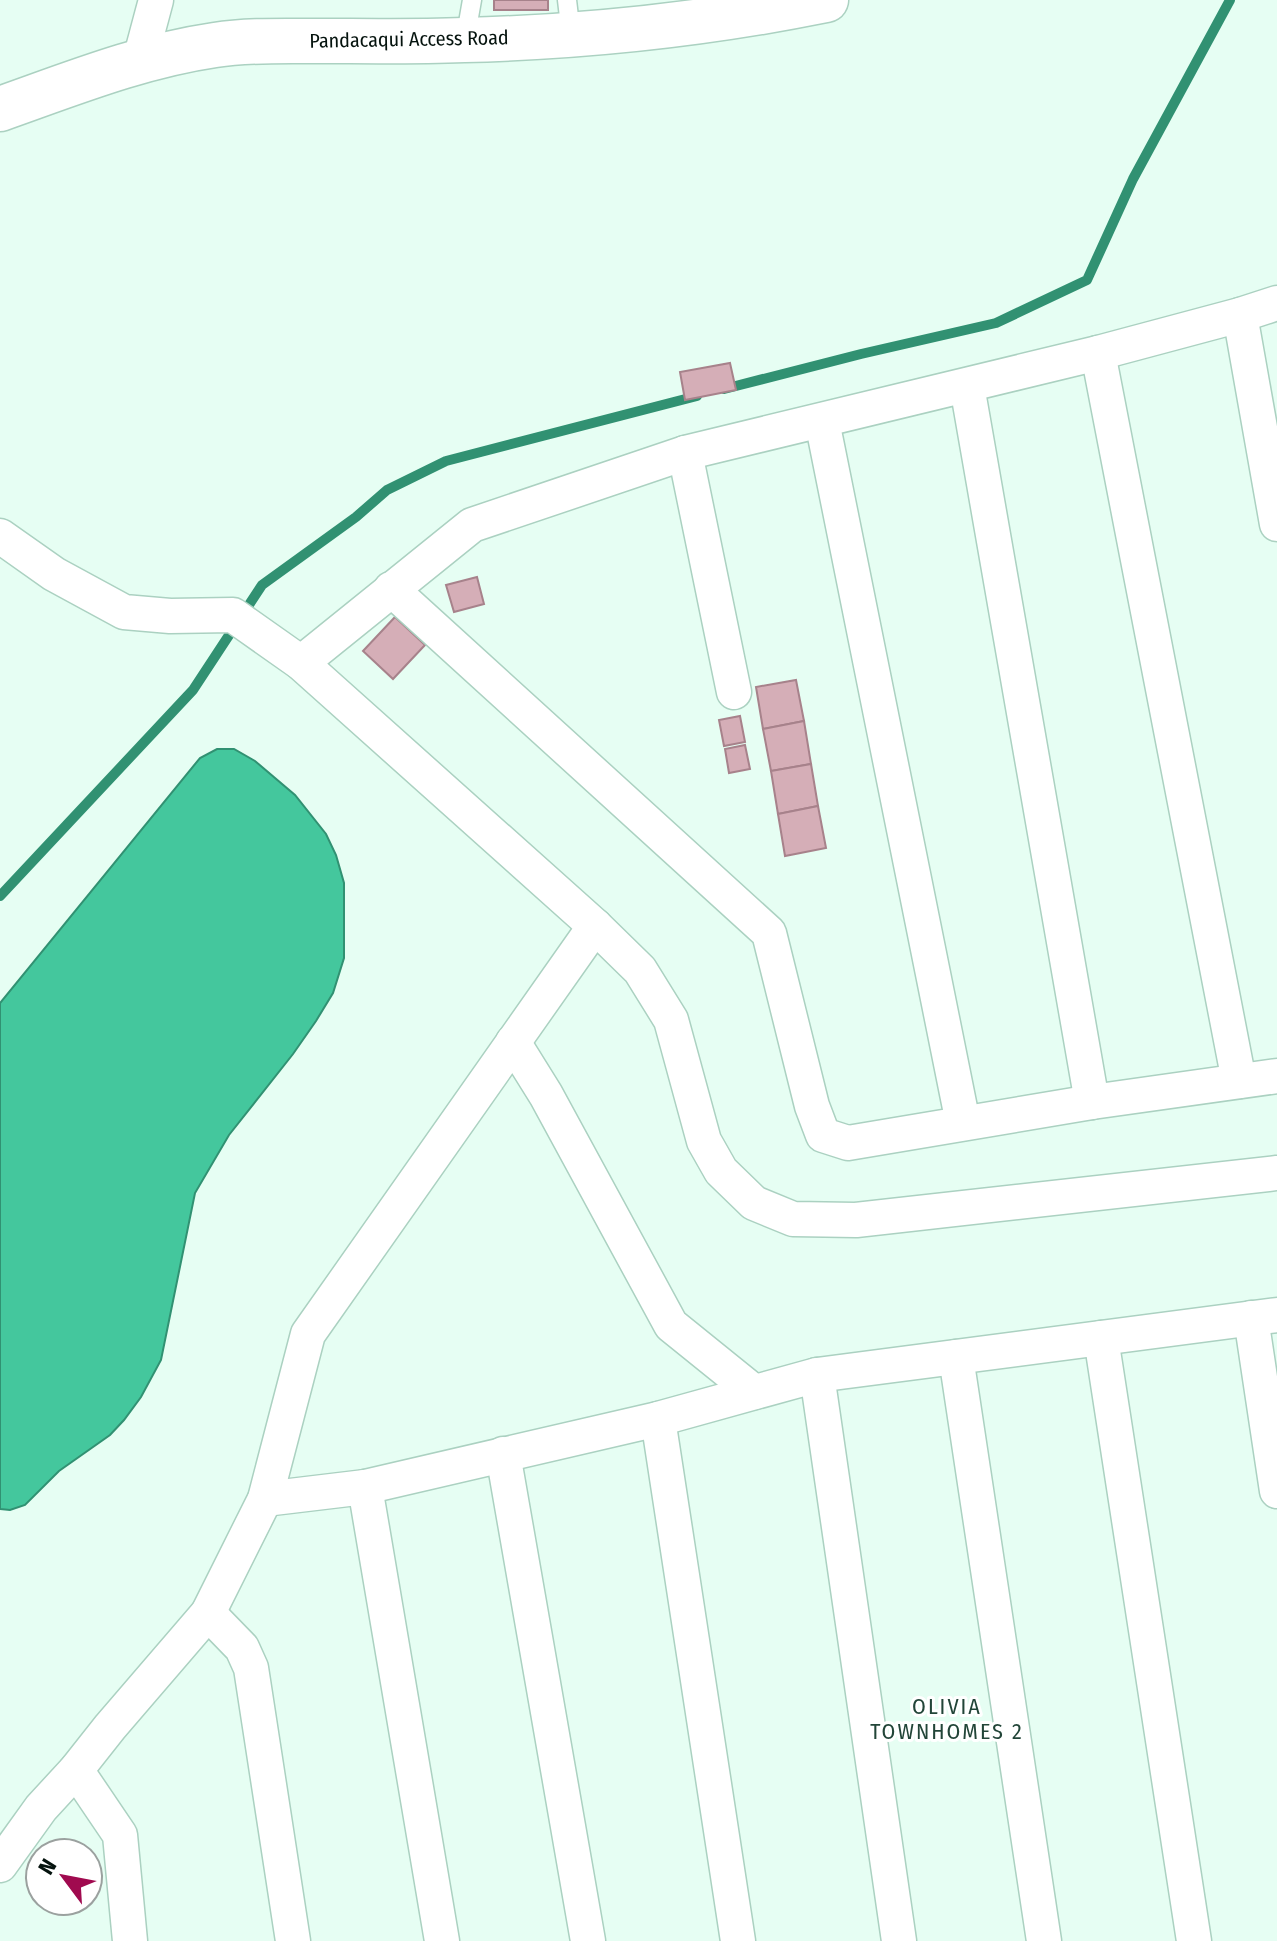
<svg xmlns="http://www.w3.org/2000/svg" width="1277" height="1941" viewBox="0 0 1277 1941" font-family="'Fira Sans Condensed',sans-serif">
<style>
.water{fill:#44c79d;stroke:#319172;stroke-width:2}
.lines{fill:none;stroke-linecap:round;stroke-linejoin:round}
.stream{stroke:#319172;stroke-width:10}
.building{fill:#d5aeb7;stroke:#a7828b;stroke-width:2}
.service-casing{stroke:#abd1c1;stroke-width:21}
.minor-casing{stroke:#abd1c1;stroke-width:37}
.tertiary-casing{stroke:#abd1c1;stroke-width:47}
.service{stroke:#fff;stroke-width:18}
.minor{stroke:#fff;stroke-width:34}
.tertiary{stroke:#fff;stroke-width:44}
.labels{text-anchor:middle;stroke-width:6;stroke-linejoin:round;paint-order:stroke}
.street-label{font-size:20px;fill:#05130e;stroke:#fff}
.neighbourhood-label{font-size:22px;letter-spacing:2px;fill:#224538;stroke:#fff}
</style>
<rect width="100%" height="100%" fill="#e6fef3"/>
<path class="water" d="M217,749H234L255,761L295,795L326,834L336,855L344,883V958L333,993L316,1021L293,1054L229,1135L195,1193L161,1360L141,1397L124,1420L110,1435L59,1471L25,1505L10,1510L0,1509V1003L200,758Z"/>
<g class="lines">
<g class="stream">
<path d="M724,389L861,354L996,323L1087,280L1133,179L1230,0"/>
<path d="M0,896L193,690L262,585L356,517L387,490L446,461L697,396"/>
</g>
</g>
<g class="building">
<rect x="494" y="0" width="54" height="10"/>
<path d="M730,363L736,390L685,400L680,372Z"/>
<path d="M477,577L484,604L454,612L446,585Z"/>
<path d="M395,617L425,645L393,679L363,651Z"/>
<path d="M796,680L804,721L763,729L756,687Z"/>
<path d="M740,716L745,742L724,746L719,720Z"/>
<path d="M804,721L811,764L771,771L763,729Z"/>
<path d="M745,745L750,769L729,773L725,749Z"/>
<path d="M811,764L818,806L778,814L771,771Z"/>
<path d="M818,806L826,848L785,856L778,814Z"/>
</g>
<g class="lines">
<g class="service-casing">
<g id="service">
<path d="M567,0L571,34"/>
<path d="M465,40L472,0"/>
</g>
</g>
<g class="minor-casing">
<g id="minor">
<path d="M140,60L156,0"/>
<path d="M1240,315L1277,524"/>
<path d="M1098,353L1239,1081"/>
<path d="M967,386L1092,1102"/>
<path d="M822,421L963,1123"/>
<path d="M685,453L734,692"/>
<path d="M0,536L54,574L124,612L170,616L233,615L301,663L595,926L640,970L671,1020L704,1141L721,1171L754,1203L793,1219L856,1220L1277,1173"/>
<path d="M391,589L769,933L812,1106L823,1135L848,1143L1092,1102L1277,1076"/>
<path d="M301,663L472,525L685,453L1098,353L1240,315L1277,303"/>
<path d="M513,1042L546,1095L671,1325L754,1392"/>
<path d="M1251,1318L1277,1491"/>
<path d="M1101,1338L1194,1941"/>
<path d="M956,1357L1044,1941"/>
<path d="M817,1375L899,1941"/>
<path d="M658,1419L738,1941"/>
<path d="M503,1454L588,1941"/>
<path d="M365,1487L442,1941"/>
<path d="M265,1499L365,1487L658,1419L817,1375L1277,1315"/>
<path d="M208,1613L242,1648L251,1668L293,1941"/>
<path d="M76,1770L120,1835L130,1941"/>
<path d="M0,1865L41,1808L76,1770L110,1727L208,1613L265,1499L308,1334L595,926"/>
</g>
</g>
<g class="tertiary-casing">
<path id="tertiary" d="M0,109C71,84 140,56 215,45C247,40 280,41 312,41C362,41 413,42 464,40C585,37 707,24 826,0"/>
</g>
<use href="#service" class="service"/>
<use href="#minor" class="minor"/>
<use href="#tertiary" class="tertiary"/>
</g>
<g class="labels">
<g class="street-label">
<text transform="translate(409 39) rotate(-1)" y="7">Pandacaqui Access Road</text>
</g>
<g class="neighbourhood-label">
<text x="947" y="1714">OLIVIA<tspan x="947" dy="25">TOWNHOMES 2</tspan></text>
</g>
</g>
<g transform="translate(64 1877) rotate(302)"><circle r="38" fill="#ffffff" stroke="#9ba19f" stroke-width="2"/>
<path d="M0-6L14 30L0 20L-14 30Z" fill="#a00a4f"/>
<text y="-12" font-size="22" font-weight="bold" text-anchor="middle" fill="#05130e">N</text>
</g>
</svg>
